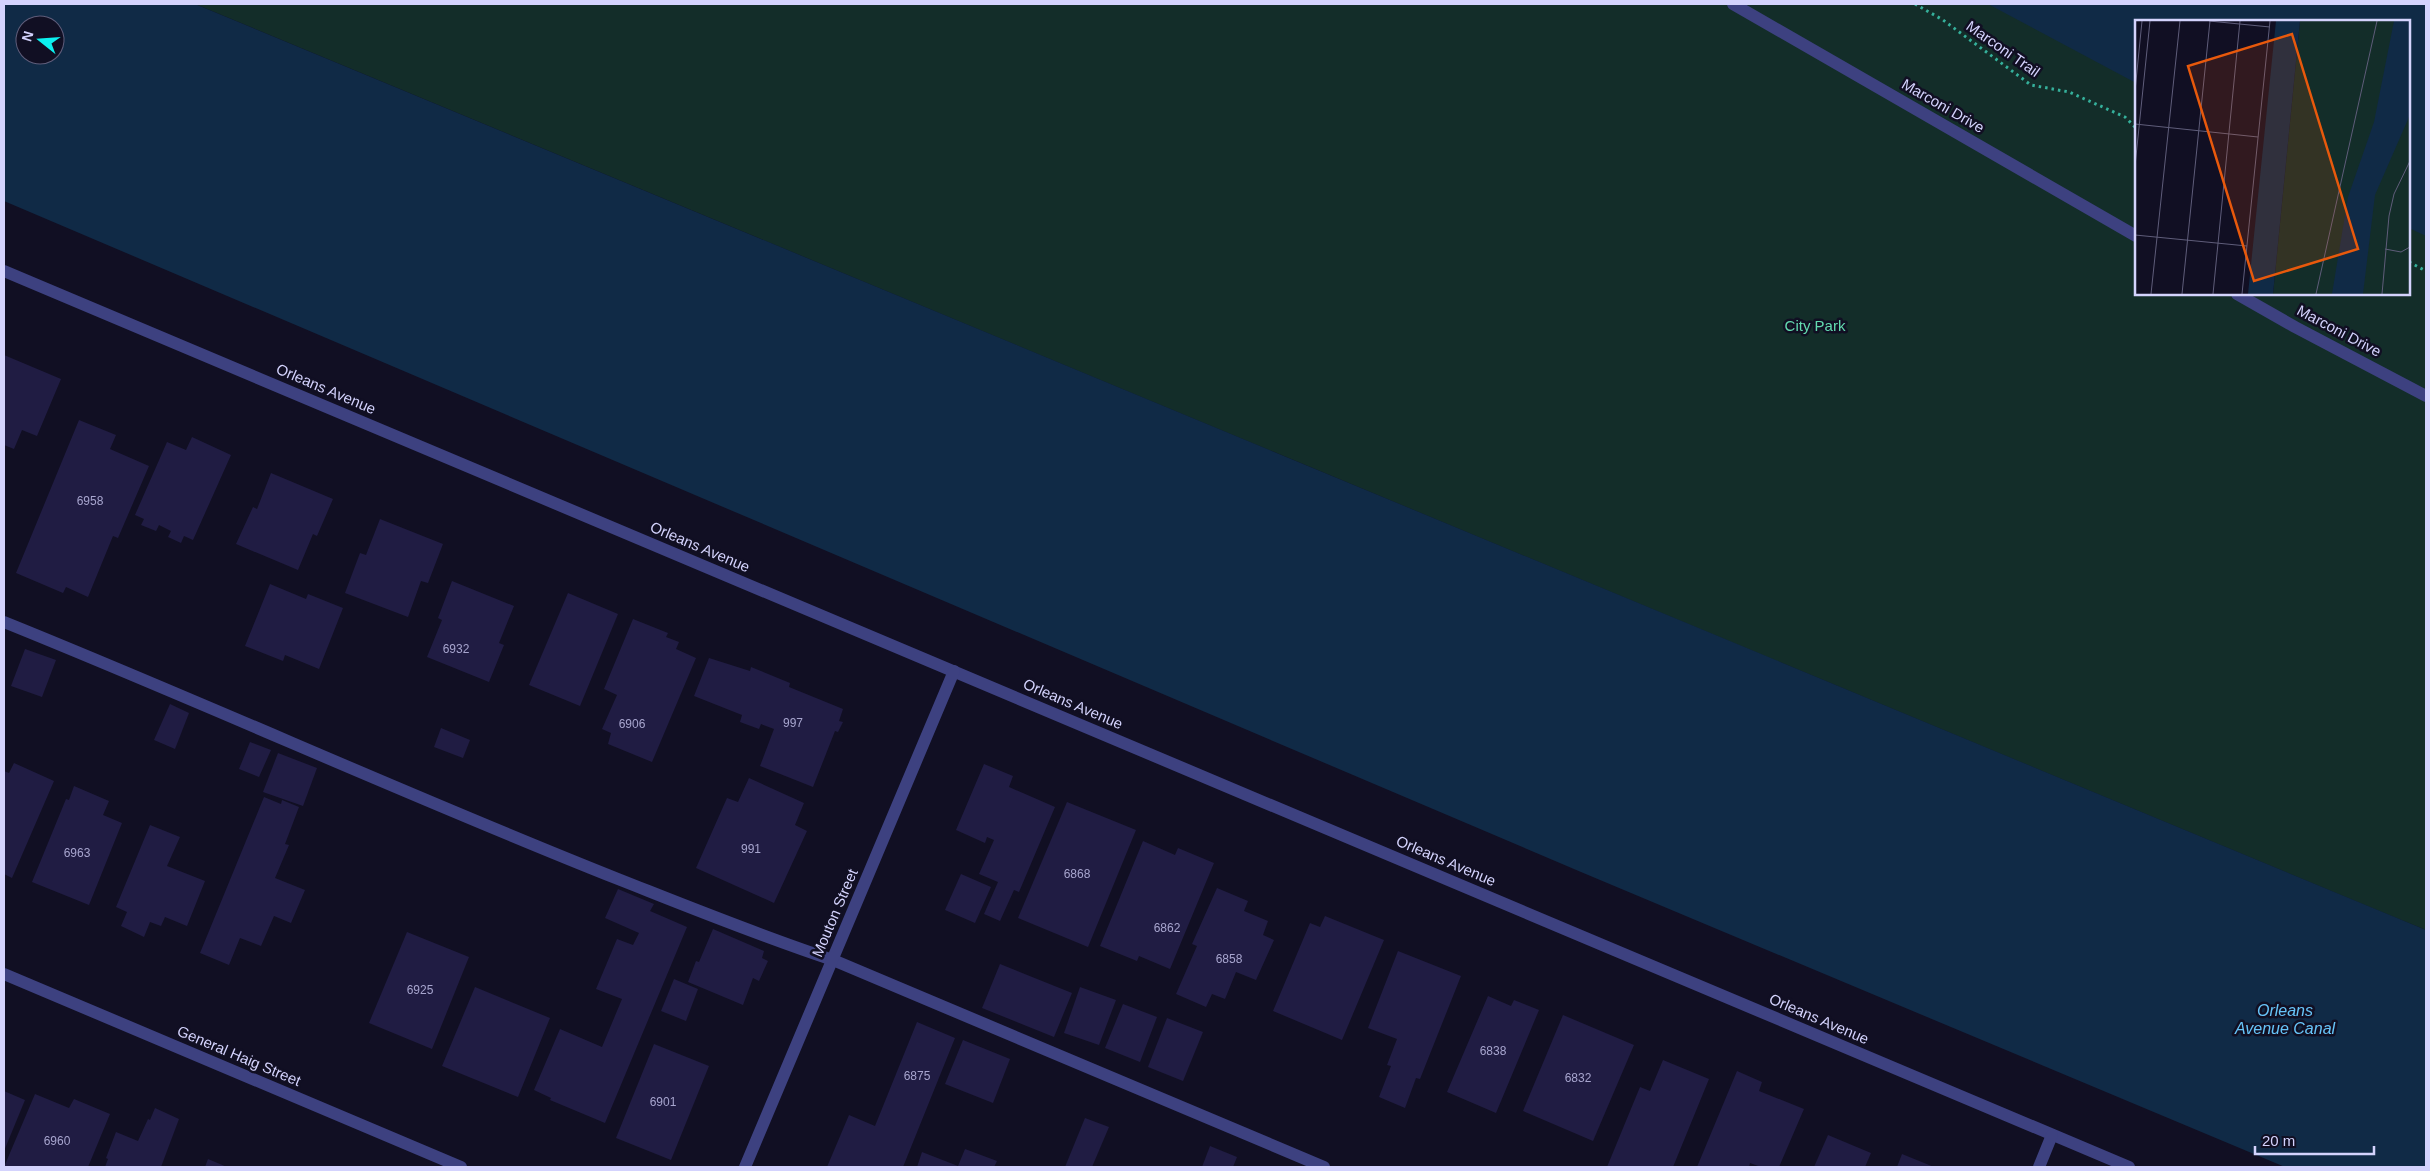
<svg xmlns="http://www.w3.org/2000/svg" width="2430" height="1171" viewBox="0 0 2430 1171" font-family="Helvetica,sans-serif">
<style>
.green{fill:#132d29;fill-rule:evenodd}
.water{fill:#102a46;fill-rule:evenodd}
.building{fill:#201c43}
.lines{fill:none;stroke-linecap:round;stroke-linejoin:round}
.path{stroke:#35b09b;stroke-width:3;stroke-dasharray:2.5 4;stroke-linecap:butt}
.minor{stroke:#3d4180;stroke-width:12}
.labels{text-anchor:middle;stroke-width:5;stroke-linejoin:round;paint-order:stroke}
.number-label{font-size:12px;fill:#a7a5ce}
.street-label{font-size:15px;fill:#d4d3fd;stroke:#110f23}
.park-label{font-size:15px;fill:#63daaf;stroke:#110f23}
.water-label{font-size:16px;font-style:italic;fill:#67c4f8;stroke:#110f23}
.inset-road{fill:none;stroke:#5f5d7a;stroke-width:1}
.view{fill:#e8590c;fill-opacity:0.15;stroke:#e8590c;stroke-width:2.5}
.inset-edge{fill:none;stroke:#d4d3fd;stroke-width:2.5}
</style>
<rect width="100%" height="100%" fill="#110f23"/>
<path class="green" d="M195,4H2426V930L2389,915ZM2136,21H2409V294H2136Z"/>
<g class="water">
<path d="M4,4H195L2426,930V1167H2285L1581,872L4,201ZM25,25H55V55H25Z"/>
<path d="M1988,4H2426V236L2409,228V21H2136V83Z"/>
</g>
<g class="building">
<path d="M4,355L61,379L37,436L22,430L14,449L4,445Z"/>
<path d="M79,420L116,435L110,449L149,466L118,538L113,536L88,597L66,587L63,593L16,573Z"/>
<path d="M192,437L231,455L193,540L184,536L181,543L168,537L171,531L159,525L156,531L141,525L144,519L135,515L167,442L186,450Z"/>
<path d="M271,473L333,499L317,536L313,534L298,570L236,544L253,507L257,509Z"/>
<path d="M380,519L443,544L428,583L421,581L408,617L345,593L360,553L366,555Z"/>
<path d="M452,581L514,606L499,643L504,645L489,682L427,657L442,620L438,618Z"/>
<path d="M270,584L306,599L308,594L343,608L319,669L285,655L283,661L245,646Z"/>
<path d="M568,593L618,614L580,706L529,685Z"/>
<path d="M633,619L668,633L666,637L679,642L676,649L696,658L652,762L608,744L611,733L602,729L617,695L604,689Z"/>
<path d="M25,649L56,660L42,697L11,686Z"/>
<path d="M709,658L750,671L751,667L790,683L789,687L843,709L839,721L843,722L838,732L835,731L813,787L760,766L774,729L761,724L759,729L740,722L742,715L694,696Z"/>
<path d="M170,704L189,713L175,749L154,740Z"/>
<path d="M441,728L470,740L463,758L434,747Z"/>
<path d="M250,742L271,750L259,777L239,769Z"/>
<path d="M278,753L317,768L303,806L263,792Z"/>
<path d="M14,763L54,781L12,878L4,874V771L9,773Z"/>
<path d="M984,764L1013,776L1009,787L1055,807L1019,892L1014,890L1000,921L984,914L998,882L979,874L994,840L987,837L985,843L956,830Z"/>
<path d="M749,778L804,803L795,825L807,831L774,903L696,868L727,798L738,802Z"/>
<path d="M74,786L109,801L103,815L122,823L89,905L32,882L66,799L69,800Z"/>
<path d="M264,797L281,804L282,800L299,807L285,844L289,845L275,878L305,890L291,923L274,916L261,946L240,938L229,965L200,953Z"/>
<path d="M1067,802L1136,830L1088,947L1018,918Z"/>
<path d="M150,825L180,837L167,866L205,881L187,926L165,917L161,926L150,922L144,937L121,926L127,912L116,907Z"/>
<path d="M1143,841L1175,855L1178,848L1214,863L1170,969L1139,956L1137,961L1100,946Z"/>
<path d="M961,874L991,887L975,923L945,910Z"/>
<path d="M1217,888L1248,901L1244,911L1268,921L1263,935L1274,940L1256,980L1236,972L1225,999L1212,994L1206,1007L1176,994L1197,946L1192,944Z"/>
<path d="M618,889L654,904L650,911L687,927L605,1123L550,1100L551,1098L534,1090L560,1029L602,1047L622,999L596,989L617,939L633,945L639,933L605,918Z"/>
<path d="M1325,916L1384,940L1342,1040L1273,1011L1310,923L1320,927Z"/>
<path d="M713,929L764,951L762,958L768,961L759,981L753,978L743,1005L688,982L696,961L699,962Z"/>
<path d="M407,932L469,957L432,1049L369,1023Z"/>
<path d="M1398,951L1461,976L1420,1079L1416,1078L1405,1108L1379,1097L1391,1066L1387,1065L1397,1039L1368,1028Z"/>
<path d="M1000,964L1072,993L1054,1037L982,1008Z"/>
<path d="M674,979L698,989L686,1021L661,1011Z"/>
<path d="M475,987L550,1018L518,1097L442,1066Z"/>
<path d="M1080,987L1116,1000L1099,1045L1064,1033Z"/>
<path d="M1488,996L1511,1006L1514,1000L1539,1010L1496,1113L1447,1092Z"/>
<path d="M1123,1004L1157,1017L1140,1062L1105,1048Z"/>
<path d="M1563,1015L1634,1045L1593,1141L1523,1111Z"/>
<path d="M1167,1018L1203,1032L1183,1081L1148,1067Z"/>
<path d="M917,1022L955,1038L903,1167H827L849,1115L875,1126Z"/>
<path d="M963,1040L1010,1059L993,1103L945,1084Z"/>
<path d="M654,1044L709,1066L671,1160L616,1138Z"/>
<path d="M1663,1060L1709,1079L1673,1167H1607L1640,1087L1650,1091Z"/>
<path d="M1737,1071L1762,1082L1759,1091L1804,1109L1779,1167H1761L1750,1163L1749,1167H1697Z"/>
<path d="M4,1091L25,1100L4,1151Z"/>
<path d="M35,1094L69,1108L74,1099L110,1114L88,1167H4Z"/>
<path d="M155,1108L179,1119L161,1167H105L108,1159L106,1158L116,1132L138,1141L148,1119L150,1120Z"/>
<path d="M1085,1118L1109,1127L1092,1167H1065Z"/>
<path d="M1828,1135L1871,1153L1865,1167H1814Z"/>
<path d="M1210,1146L1237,1157L1233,1167H1202Z"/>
<path d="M965,1149L997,1161L994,1167H917L922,1152L958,1166Z"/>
<path d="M1902,1154L1934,1167H1897Z"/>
<path d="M208,1159L227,1167H205Z"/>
</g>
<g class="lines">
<g class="path">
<path d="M1915,4L1943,20L2031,85L2069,92L2125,117L2136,128"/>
<path d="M2409,262L2426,271"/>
</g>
<g class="minor">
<path d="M1733,4L2136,236"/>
<path d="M4,271L2129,1167"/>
<path d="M2237,294L2295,327L2426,396"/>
<path d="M4,622C210,705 411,797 618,879C689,907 760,936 833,960L1324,1167"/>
<path d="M4,974L461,1167"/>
<path d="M745,1167L954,671"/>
<path d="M2039,1167L2052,1135"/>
</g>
</g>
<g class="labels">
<g class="number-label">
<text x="90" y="505">6958</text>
<text x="456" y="653">6932</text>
<text x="793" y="727">997</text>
<text x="632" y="728">6906</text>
<text x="751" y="853">991</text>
<text x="77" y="857">6963</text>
<text x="1077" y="878">6868</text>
<text x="1167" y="932">6862</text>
<text x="1229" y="963">6858</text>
<text x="420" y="994">6925</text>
<text x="1493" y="1055">6838</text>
<text x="917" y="1080">6875</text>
<text x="1578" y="1082">6832</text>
<text x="663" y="1106">6901</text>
<text x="57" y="1145">6960</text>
</g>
<g class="street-label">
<text transform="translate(2003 49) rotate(35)" y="5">Marconi Trail</text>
<text transform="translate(1943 106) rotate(30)" y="5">Marconi Drive</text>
<text transform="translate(2339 331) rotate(28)" y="5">Marconi Drive</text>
<text transform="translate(326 389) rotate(23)" y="5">Orleans Avenue</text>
<text transform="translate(700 547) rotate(23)" y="5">Orleans Avenue</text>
<text transform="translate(1073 704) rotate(23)" y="5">Orleans Avenue</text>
<text transform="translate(1446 861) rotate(23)" y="5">Orleans Avenue</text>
<text transform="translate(835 913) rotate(-67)" y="5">Mouton Street</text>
<text transform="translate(1819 1019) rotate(23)" y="5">Orleans Avenue</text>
<text transform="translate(239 1056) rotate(23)" y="5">General Haig Street</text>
</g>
<g class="park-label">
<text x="1815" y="331">City Park</text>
</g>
<g class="water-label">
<text x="2285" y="1016">Orleans<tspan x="2285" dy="18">Avenue Canal</tspan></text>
</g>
</g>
<g transform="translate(2135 20)">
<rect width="275" height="275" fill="#110f23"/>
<path d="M165,1H275V274H138Z" fill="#132d29"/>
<path d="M141,1H165L138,274H113ZM259,1H275L274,97L240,175L228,274H197L213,177L239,102Z" fill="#102a46"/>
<path class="inset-road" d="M74,1L135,7M0,71L7,1M0,104L123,117M0,146L15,1M0,215L112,226M250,229L266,232L275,227M16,274L45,1M47,274L75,1M78,274L105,1M107,274L135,1M181,274L242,1M247,274L254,196L259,174L275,141"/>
<path class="view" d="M157,14L223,229L119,261L53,46Z"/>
<rect width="275" height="275" class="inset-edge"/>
</g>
<rect width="2430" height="1171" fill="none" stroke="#d4d3fd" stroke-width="10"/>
<g transform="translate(40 40) rotate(287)"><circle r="24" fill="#110f23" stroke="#5f5d7a"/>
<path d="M0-4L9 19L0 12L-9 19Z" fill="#0cf1f0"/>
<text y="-8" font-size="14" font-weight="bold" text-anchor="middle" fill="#d4d3fd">N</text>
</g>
<path d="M2255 1146v8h119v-8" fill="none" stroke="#d4d3fd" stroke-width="2.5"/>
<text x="2262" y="1146" font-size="15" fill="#d4d3fd" stroke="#110f23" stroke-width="4" paint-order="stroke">20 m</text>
</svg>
